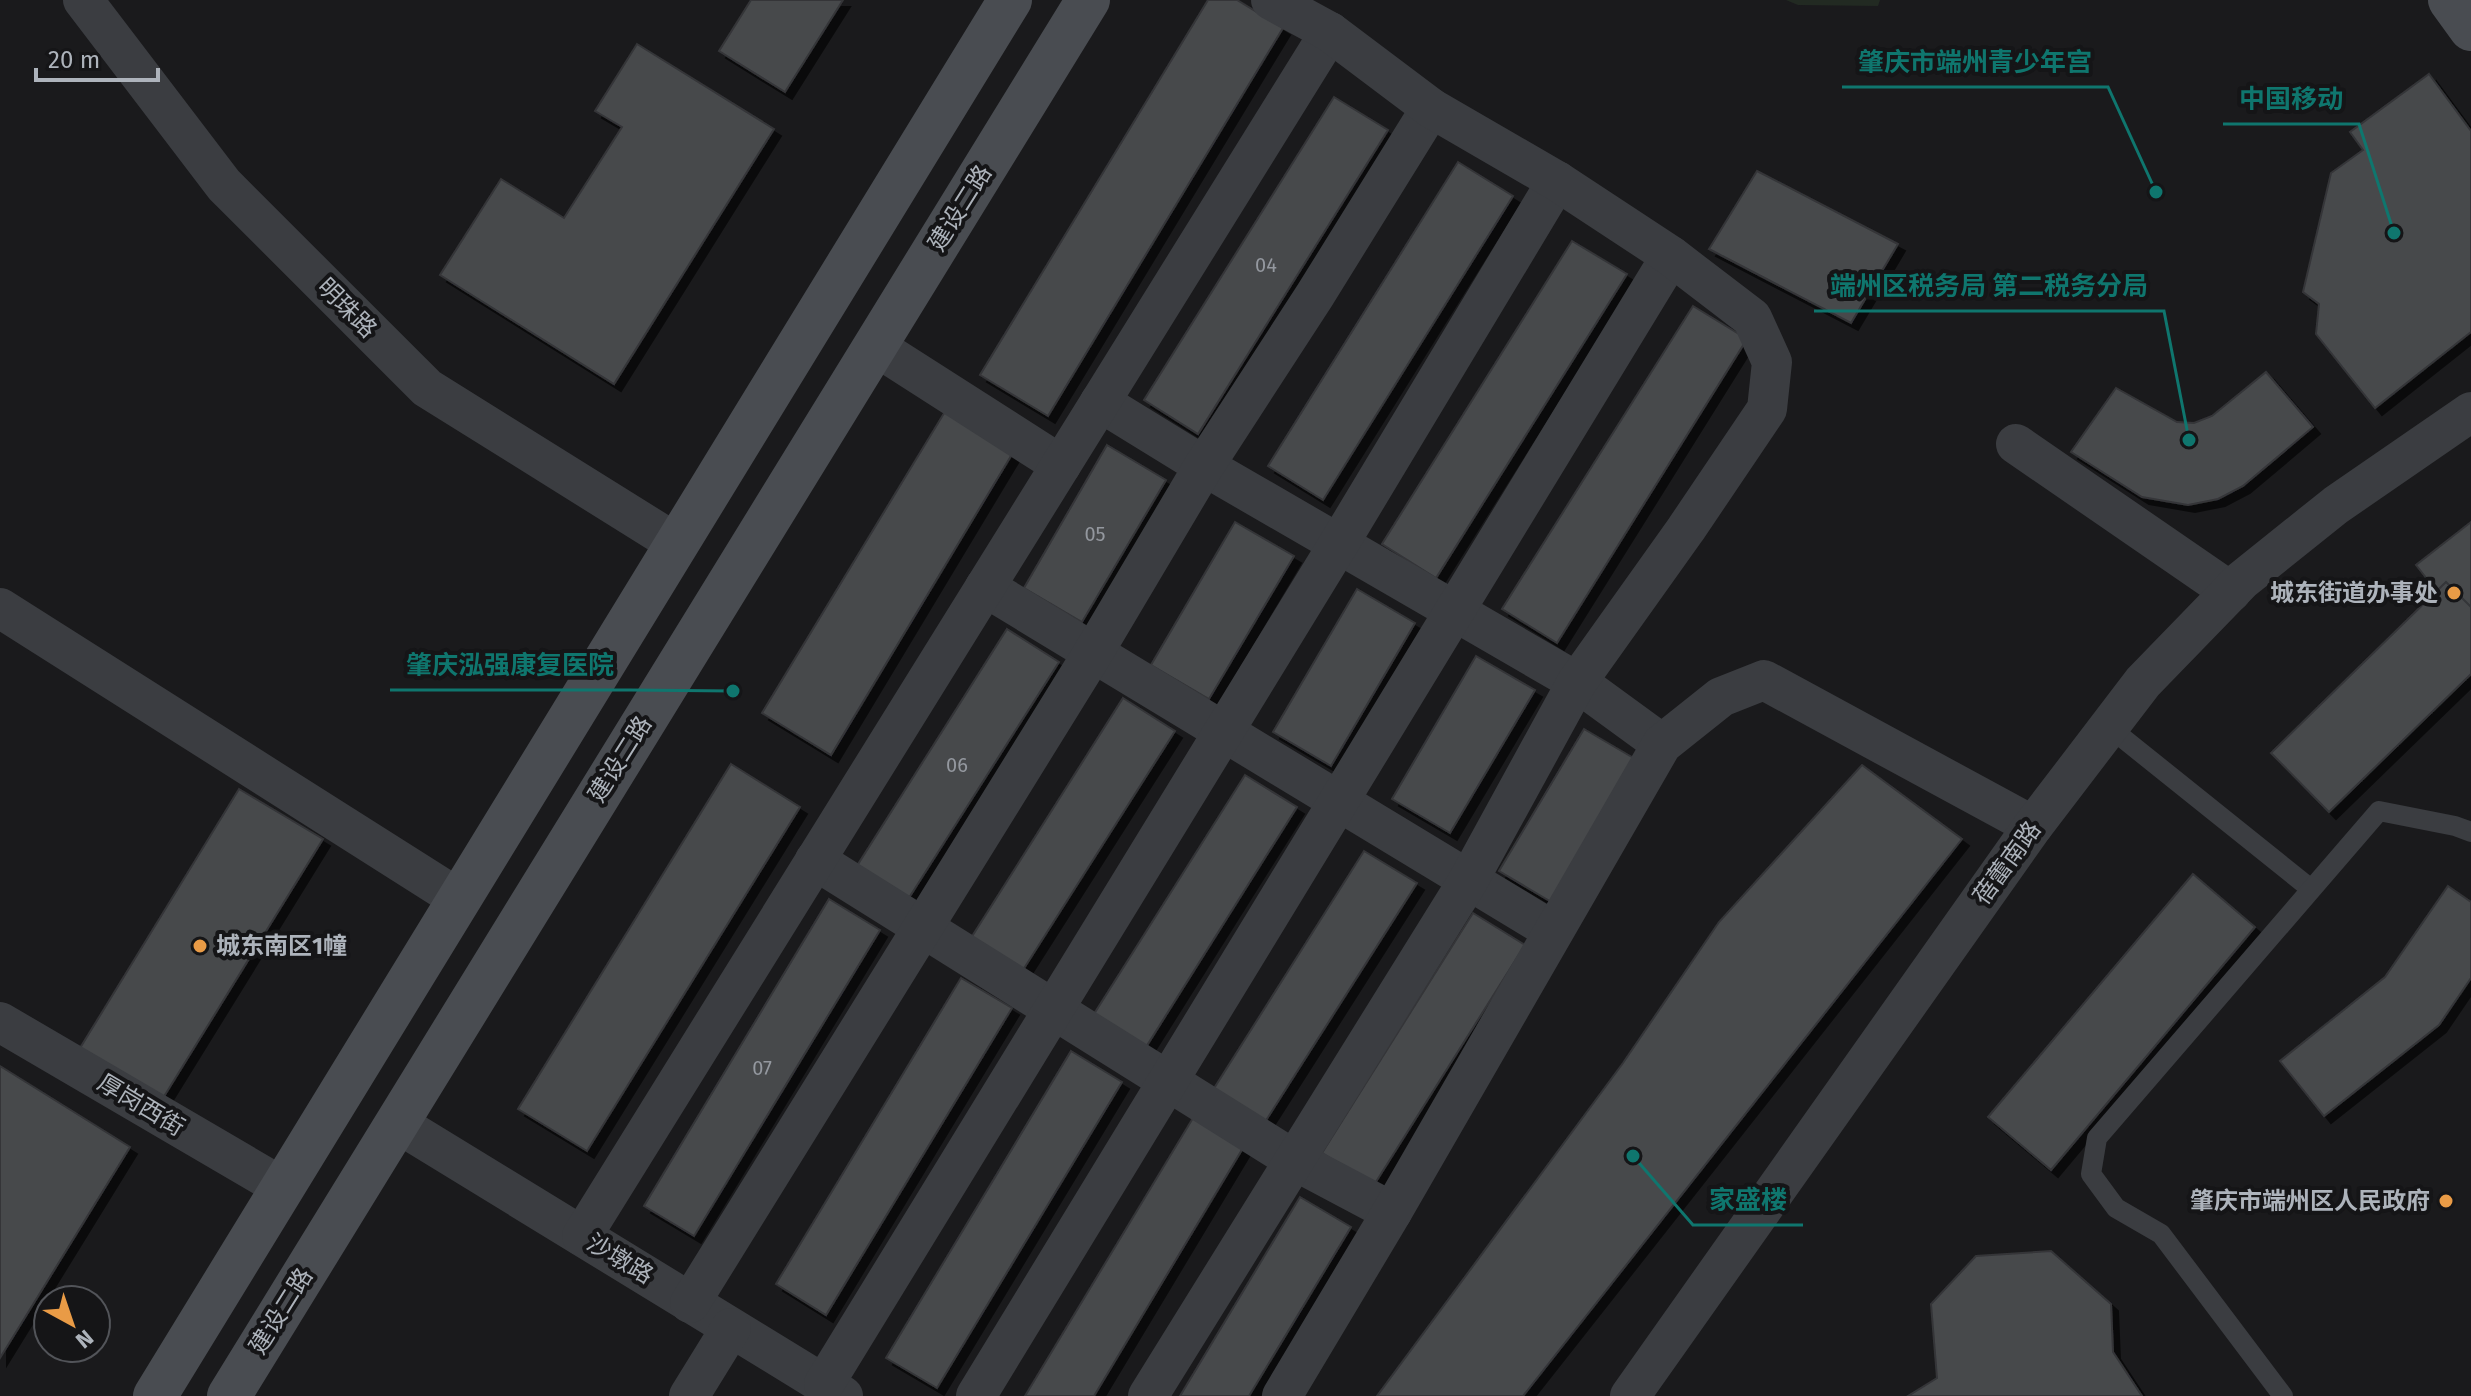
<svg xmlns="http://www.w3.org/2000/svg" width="2471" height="1396" viewBox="0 0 2471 1396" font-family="'Fira Sans','Noto Sans SC',sans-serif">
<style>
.green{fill:#222a22}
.building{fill:#47494c;stroke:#343538;stroke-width:2;filter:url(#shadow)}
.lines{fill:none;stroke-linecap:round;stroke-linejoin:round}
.lane{stroke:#3b3d41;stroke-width:20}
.street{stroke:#3b3d41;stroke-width:40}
.secondary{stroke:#494c51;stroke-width:44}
.poi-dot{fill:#e99b46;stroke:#151517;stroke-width:3}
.labels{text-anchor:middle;stroke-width:8;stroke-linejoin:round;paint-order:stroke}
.number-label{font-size:20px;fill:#94989f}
.street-label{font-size:24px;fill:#adb3bb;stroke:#151517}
.poi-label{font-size:24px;font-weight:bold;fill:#adb3bb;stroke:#151517;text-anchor:end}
.leader{fill:none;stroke:#0f766e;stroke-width:3}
.callout-dot{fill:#0f766e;stroke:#151517;stroke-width:3}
.callout-label{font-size:26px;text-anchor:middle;font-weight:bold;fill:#0f766e;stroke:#151517;stroke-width:8;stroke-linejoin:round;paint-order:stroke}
</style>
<defs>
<filter id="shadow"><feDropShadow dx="7" dy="7" stdDeviation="0" flood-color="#0009"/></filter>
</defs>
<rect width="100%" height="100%" fill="#1a1a1c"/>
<path class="green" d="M1786,0H1880L1878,6L1798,5Z"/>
<g class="building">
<path d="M751,0H843L785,92L719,51Z"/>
<path d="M1208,0H1237L1283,28L1048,416L980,375Z"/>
<path d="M637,44L774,129L614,384L440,275L501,179L564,218L622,127L595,111Z"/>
<path d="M2429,74L2471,131V332L2375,408L2316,334L2319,304L2303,292L2331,173L2363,150L2350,132Z"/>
<path d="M1334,97L1388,130L1198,434L1144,400Z"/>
<path d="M1458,162L1513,196L1323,500L1268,466Z"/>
<path d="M1757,171L1898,244L1851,323L1709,249Z"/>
<path d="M1572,241L1627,274L1436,578L1382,544Z"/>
<path d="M1693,306L1747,339L1557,643L1502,609Z"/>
<path d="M2266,372L2313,427L2243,486L2218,499L2188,505L2142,497L2071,452L2116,388L2177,422L2194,423L2212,416Z"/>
<path d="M949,405L1017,446L831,755L762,713Z"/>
<path d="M1107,445L1166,480L1082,622L1024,588Z"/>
<path d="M1235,522L1294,556L1209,699L1151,665Z"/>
<path d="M2471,522V620L2464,626L2416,565Z"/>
<path d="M2446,582L2471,607V674L2329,812L2271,753Z"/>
<path d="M1357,589L1415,623L1331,766L1273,732Z"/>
<path d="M1007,629L1059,662L907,901L855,869Z"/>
<path d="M1476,656L1535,690L1450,833L1392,799Z"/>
<path d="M1123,698L1175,731L1023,970L971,938Z"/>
<path d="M1584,729L1642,763L1558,906L1499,871Z"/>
<path d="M731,764L800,807L587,1151L518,1109Z"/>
<path d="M1862,765L1962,839L1523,1396H1377L1623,1063L1719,922Z"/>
<path d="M1245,775L1297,807L1146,1047L1094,1014Z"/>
<path d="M239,789L323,839L160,1103L77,1053Z"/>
<path d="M1364,851L1417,883L1265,1122L1213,1090Z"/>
<path d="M2193,874L2255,927L2051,1170L1988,1117Z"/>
<path d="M2448,886L2471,902V978L2439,1025L2324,1116L2280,1061L2385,977Z"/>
<path d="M829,899L880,930L694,1236L644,1206Z"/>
<path d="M1473,913L1525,945L1374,1185L1322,1153Z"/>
<path d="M961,978L1012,1008L826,1315L776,1284Z"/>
<path d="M1071,1051L1122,1082L937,1388L886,1358Z"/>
<path d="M0,1066L130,1147L0,1358Z"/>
<path d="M1193,1118L1243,1148L1094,1396H1025Z"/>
<path d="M1300,1197L1351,1227L1249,1396H1180Z"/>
<path d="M2051,1251L2111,1304L2113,1352L2142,1396H1908L1937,1378L1931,1304L1976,1256Z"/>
</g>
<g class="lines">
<g class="lane">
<path d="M2109,727L2311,889"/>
<path d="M2283,1396L2161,1234L2116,1208L2091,1174L2097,1138L2379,811L2455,826L2471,832"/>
</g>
<g class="street">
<path d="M83,0L224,185L427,388L677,544"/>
<path d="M875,346L1061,465"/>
<path d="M1100,402L1204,466L1577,682L1662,744"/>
<path d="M2016,444L2231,592"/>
<path d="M985,587L1553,931"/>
<path d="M0,608L459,899"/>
<path d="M815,860L1294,1160L1392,1212"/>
<path d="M0,1022L282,1187"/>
<path d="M397,1123L843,1396"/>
<path d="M582,1236L1330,32"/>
<path d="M690,1303L1093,653L1204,466L1315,295L1431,108"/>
<path d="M824,1384L1338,545L1557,181"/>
<path d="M689,1396L731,1328"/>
<path d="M976,1396L1671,256"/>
<path d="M1148,1396L1468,881L1577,682L1686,529L1767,409L1772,362L1752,318L1671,256L1557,181L1431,108L1330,32L1271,0"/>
<path d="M1282,1396L1392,1212L1662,744L1721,697L1764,680L2033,826"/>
<path d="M1630,1396L2033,826L2143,682L2241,581L2336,505L2471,412"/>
</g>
<g class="secondary">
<path d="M2450,0L2471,29"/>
<path d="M155,1396L1010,0"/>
<path d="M229,1396L1088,0"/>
</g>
</g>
<g class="poi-dot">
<circle cx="2454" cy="593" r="8"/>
<circle cx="200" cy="946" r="8"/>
<circle cx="2446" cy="1201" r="8"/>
</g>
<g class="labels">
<g class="number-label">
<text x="1266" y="272">04</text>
<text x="1095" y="541">05</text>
<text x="957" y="772">06</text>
<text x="762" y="1075">07</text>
</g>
<g class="street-label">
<text transform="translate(960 208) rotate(-58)" y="8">建设二路</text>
<text transform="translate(347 308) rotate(45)" y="8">明珠路</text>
<text transform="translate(620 759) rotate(-58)" y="8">建设二路</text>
<text transform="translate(2007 863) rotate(-54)" y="8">蓓蕾南路</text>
<text transform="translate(141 1105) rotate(31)" y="8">厚岗西街</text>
<text transform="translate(620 1259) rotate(31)" y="8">沙墩路</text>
<text transform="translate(281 1311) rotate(-58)" y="8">建设二路</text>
</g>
<g class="poi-label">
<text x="2438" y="601">城东街道办事处</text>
<text x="216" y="954" text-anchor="start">城东南区1幢</text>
<text x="2430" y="1209">肇庆市端州区人民政府</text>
</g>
</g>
<path class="leader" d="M2156 192L2108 87H1842M2394 233L2359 124H2223M2189 440L2164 311H1814M733 691L630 690H390M1633 1156L1693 1225H1803"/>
<g class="callout-dot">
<circle cx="2156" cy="192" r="8"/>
<circle cx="2394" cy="233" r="8"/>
<circle cx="2189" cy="440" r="8"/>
<circle cx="733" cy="691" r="8"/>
<circle cx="1633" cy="1156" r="8"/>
</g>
<g class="callout-label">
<text x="1975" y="71">肇庆市端州青少年宫</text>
<text x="2291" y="108">中国移动</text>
<text x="1989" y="295">端州区税务局 第二税务分局</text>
<text x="510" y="674">肇庆泓强康复医院</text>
<text x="1748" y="1209">家盛楼</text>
</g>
<g transform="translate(72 1324) rotate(140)"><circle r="38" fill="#151517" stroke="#525459" stroke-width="2"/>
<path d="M0-6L14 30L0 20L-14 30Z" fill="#e99b46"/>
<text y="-12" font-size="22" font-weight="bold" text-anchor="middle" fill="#adb3bb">N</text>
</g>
<path d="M36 68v12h122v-12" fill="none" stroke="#adb3bb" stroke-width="4"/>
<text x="48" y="68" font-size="24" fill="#adb3bb" stroke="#151517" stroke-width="6" paint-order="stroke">20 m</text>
</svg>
